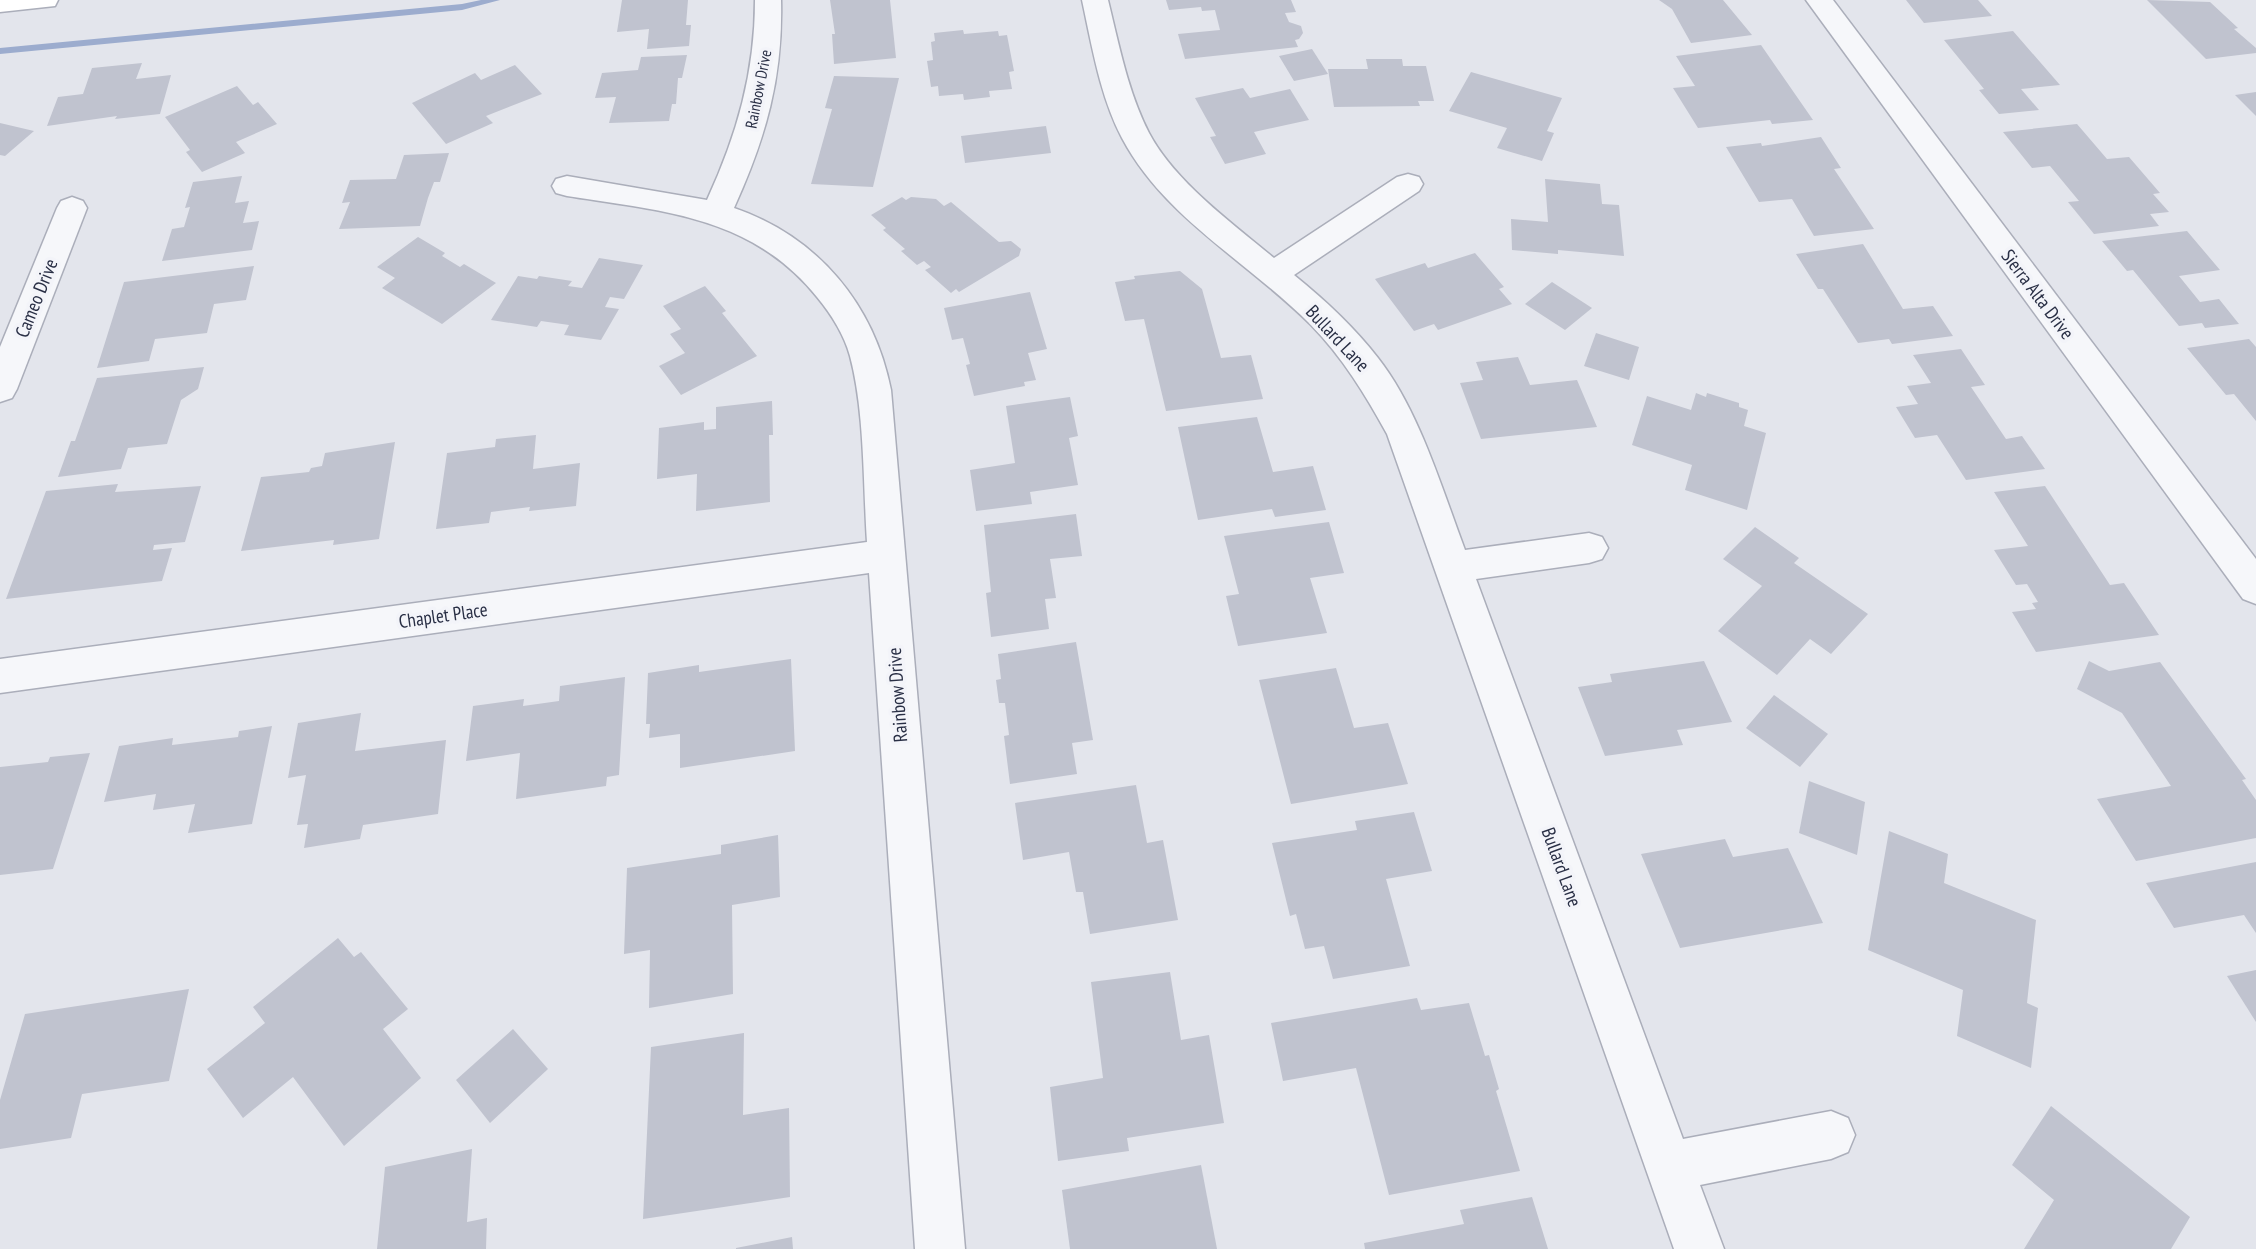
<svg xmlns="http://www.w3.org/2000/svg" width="2256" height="1249" viewBox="0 0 2256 1249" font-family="'PT Sans Narrow',sans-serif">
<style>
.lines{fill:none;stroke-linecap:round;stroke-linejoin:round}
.stream{fill:#9cacce;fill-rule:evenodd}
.building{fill:#c0c3cf}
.minor-casing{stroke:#abaeba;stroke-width:3}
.secondary-casing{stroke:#abaeba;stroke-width:3}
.minor{fill:#f6f7fa;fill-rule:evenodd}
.secondary{fill:#fff;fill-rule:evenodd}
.labels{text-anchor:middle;stroke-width:7;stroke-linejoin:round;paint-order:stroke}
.far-street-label{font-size:16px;fill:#292f45;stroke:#f3f4f9}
.street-label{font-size:19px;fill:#292f45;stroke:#f3f4f9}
</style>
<rect width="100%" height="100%" fill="#e3e5ec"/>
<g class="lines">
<path class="stream" d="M481,0H500L462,10L0,54V48L462,4Z"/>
</g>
<g class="building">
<path d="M622,0H688L686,25H691L689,46L647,49L649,29L617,32Z"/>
<path d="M830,0H890L896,58L834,64L832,34H835Z"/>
<path d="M1166,0H1291L1296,12L1285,13L1289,22L1301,26L1303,33L1299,39L1295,40L1298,47L1185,59L1178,34L1220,30L1215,10L1202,11L1201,7L1169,10Z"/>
<path d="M1659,0H1723L1752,35L1691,43L1672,9Z"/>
<path d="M1906,0H1978L1992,16L1924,23Z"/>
<path d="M2147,0L2210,2L2238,28L2234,29L2256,48V53L2206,59Z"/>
<path d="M963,30L964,34L998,31L999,36L1007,35L1014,71L1009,72L1012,89L989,91L990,97L964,100L963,94L939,96L938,86L931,87L927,61L933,60L931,42L935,41L934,33Z"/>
<path d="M2013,31L2060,85L2021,89L2039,110L1999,114L1979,90L1984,89L1944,40Z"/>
<path d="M1761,45L1813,120L1772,124L1770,120L1698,128L1673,88L1695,86L1676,56Z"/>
<path d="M1312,49L1328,74L1294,81L1279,56Z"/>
<path d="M687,55L682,78H678L676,104H672L669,121L609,123L616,97L595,98L602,73L638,70L641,57Z"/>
<path d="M1366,59H1402L1403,66H1426L1434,101H1418L1420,106L1334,107L1328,69H1368Z"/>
<path d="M142,63L136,79L171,75L160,114L115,119L117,116L47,126L58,97L83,94L92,68Z"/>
<path d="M515,65L542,94L486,116L493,123L446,144L412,103L475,73L481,80Z"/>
<path d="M1471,72L1562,98L1547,131L1554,133L1542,161L1497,148L1507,128L1449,111Z"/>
<path d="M834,76L899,78L873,187L811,184L832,109L825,108Z"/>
<path d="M237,86L253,105L258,102L277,124L236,142L245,153L202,172L186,152L190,150L165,117Z"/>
<path d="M1243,88L1250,98L1290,89L1309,120L1254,132L1266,154L1225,164L1210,137L1216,136L1195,98Z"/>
<path d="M2256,92V116L2235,95Z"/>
<path d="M0,123L34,131L5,156L0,155Z"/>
<path d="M2077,124L2107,159L2129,157L2160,193L2153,194L2169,212L2150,214L2159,226L2094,234L2068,202L2079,201L2050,166L2032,168L2003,132Z"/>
<path d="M1046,126L1051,153L965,163L961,136Z"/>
<path d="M1821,137L1841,168L1834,169L1874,229L1814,236L1792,199L1759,202L1726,147L1761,143L1762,146Z"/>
<path d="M449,153L440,182H434L428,198L420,226L339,229L350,202L342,203L350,180L396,179L404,155Z"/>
<path d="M242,176L235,203L249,201L243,223L259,221L252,250L162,261L172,229L184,227L190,207L185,208L193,182Z"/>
<path d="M1545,179L1600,184L1602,204L1619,205L1624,256L1558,250V254L1512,250L1511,219L1548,222Z"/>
<path d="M902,197L906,200L911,197L936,199L944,206L951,202L999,242L1011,241L1021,249L1019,256L959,292L956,289L951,293L925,270L931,267L924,261L917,265L901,251L905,249L883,230L886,228L871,215Z"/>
<path d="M2187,231L2220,270L2179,276L2200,302L2219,299L2239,324L2205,328L2202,323L2179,326L2133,270L2127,271L2102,241Z"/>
<path d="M418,237L445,253L442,256L460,267L464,264L496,283L442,324L382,288L395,278L377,267Z"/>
<path d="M1863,244L1903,309L1933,306L1953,336L1892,344L1889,339L1858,343L1823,289H1818L1796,254Z"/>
<path d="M1475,253L1504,287L1499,289L1512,304L1438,330L1434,324L1414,331L1375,279L1425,263L1428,268Z"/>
<path d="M599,258L643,265L624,299L610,297L605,307L619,309L601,340L564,335L569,325L541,321L537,327L491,320L518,276L537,279L539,276L572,281L568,286L582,288Z"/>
<path d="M254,266L246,300L214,304L207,333L155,339L149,361L97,368L124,282Z"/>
<path d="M1180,271L1202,289L1221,358L1251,355L1263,399L1166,411L1144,319L1125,321L1115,282L1135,279L1134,276Z"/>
<path d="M1552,282L1592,308L1565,330L1525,304Z"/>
<path d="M705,286L726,311L722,313L757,356L681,395L659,366L685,353L670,334L681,329L663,306Z"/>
<path d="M1030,292L1047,349L1028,353L1036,380L1024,382L1025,386L974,396L966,365L970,364L963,338L952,340L944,308Z"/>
<path d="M1596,333L1639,347L1629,380L1584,366Z"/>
<path d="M2249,339L2256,347V421L2234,394L2226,395L2187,348Z"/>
<path d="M1961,349L1985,385L1971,387L2006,439L2022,436L2045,469L1966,480L1937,435L1915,438L1896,407L1918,404L1907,386L1931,383L1913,355Z"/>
<path d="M1518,357L1530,385L1577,380L1597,427L1481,439L1460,383L1483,380L1476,362Z"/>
<path d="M204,367L198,389L181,400L167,444L128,448L121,469L58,477L71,441H75L97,378Z"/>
<path d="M1696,393L1706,397L1707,393L1739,403V407L1748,410L1744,426L1766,433L1747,510L1685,490L1692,465L1632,445L1647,396L1691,410Z"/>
<path d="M1070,397L1078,436L1069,438L1078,485L1030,492L1032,504L976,511L970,470L1015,463L1006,406Z"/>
<path d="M772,401L773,435H769L770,502L696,511L697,474L657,479L659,428L704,422V430L716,429V407Z"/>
<path d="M1257,417L1273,472L1313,466L1326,510L1275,517L1272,509L1198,520L1178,427Z"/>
<path d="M536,435L533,469L580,463L576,506L529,511L530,507L491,512L489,523L436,529L447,453L495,447L496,439Z"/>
<path d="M395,442L379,539L333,545L334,540L241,551L261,477L309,472L311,468L322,466L325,453Z"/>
<path d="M118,484L115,492L201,486L185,542L154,545L153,550L172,548L162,581L6,599L46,491Z"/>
<path d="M2045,486L2110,585L2124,583L2159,635L2036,652L2012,612L2036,609L2032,603L2038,602L2027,584L2016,585L1994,550L2028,546L1994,492Z"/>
<path d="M1076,514L1082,556L1050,559L1056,598L1045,599L1049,629L991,637L986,593L991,592L984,525Z"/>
<path d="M1329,522L1344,573L1310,578L1327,633L1238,646L1226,596L1239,594L1224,536Z"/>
<path d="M1755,527L1799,558L1794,563L1868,614L1831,654L1810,639L1777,675L1718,631L1762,586L1723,559Z"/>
<path d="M1076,642L1093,740L1072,743L1077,774L1010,784L1004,736L1009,735L1005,703H999L996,680L1001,679L998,654Z"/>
<path d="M791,659L795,751L680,768V734L649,738L650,724H646L648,673L699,665V672Z"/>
<path d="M1704,661L1732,722L1677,730L1683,745L1605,756L1578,687L1612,682L1610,674Z"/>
<path d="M2089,661L2109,671L2160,662L2246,779L2242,780L2256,800V838L2136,861L2097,799L2171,786L2122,713L2077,689Z"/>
<path d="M1336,668L1354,728L1388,723L1408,784L1291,804L1259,680Z"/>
<path d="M625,677L619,775L607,777L606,786L516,799L520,753L466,761L473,706L524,699L523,706L559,701L560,686Z"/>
<path d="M1774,695L1828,734L1800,767L1746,728Z"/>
<path d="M361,713L355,751L446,740L438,814L363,825L360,839L304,848L308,824L297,825L306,775L288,778L298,723Z"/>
<path d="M272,726L252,824L188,833L195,804L153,810L156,794L104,802L119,746L173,738L172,745L238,737L239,731Z"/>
<path d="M90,753L53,869L0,875V767L48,762L50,757Z"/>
<path d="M1809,781L1865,802L1857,855L1799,833Z"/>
<path d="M1136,785L1147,843L1163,840L1178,920L1090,934L1083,892H1076L1069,852L1023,860L1015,803Z"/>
<path d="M1414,812L1432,871L1386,879L1410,966L1333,979L1324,946L1305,949L1296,914L1290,916L1272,843L1357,830L1355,821Z"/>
<path d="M1889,831L1948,854L1944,883L2036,920L2027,1003L2038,1008L2031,1068L1957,1036L1963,990L1868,950Z"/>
<path d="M778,835L780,897L732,905L733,994L649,1008L650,950L624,954L627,868L721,854V845Z"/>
<path d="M1725,839L1733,857L1788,848L1823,923L1680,948L1641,854Z"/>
<path d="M2256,862V933L2244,915L2174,928L2146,883Z"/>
<path d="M338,938L354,957L361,952L408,1009L383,1029L421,1078L344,1146L293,1077L243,1118L207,1069L265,1023L253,1007Z"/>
<path d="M2256,970V1022L2227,976Z"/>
<path d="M1170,972L1181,1040L1209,1035L1224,1123L1127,1138L1129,1151L1058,1161L1050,1087L1103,1078L1091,982Z"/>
<path d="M189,989L169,1081L82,1094L71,1138L0,1149V1100L25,1014Z"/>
<path d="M1417,998L1421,1010L1469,1003L1485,1056L1489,1055L1499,1089L1496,1091L1520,1171L1389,1195L1356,1068L1283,1081L1271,1023Z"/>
<path d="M513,1029L548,1069L490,1123L456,1080Z"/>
<path d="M744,1033L743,1115L789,1108L790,1197L643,1219L651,1047Z"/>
<path d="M2051,1106L2190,1217L2171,1249H2024L2054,1200L2012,1165Z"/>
<path d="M472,1149L467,1222L487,1218L486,1249H377L385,1167Z"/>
<path d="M1201,1165L1217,1249H1070L1062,1190Z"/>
<path d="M1532,1197L1548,1249H1365L1364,1243L1464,1224L1460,1210Z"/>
<path d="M792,1237L793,1249H736V1248Z"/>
</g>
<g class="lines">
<g class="minor-casing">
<g id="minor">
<path d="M755,0H781C783,78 766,137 734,208C818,237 874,304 891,390L965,1249H915L869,573L0,693V659L867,542C863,484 865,412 850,356C844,334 831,314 817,297C752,216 662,211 567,196L556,193L552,186L556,179L567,176L707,200C737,135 755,72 755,0Z"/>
<path d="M1082,0H1108C1119,45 1128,92 1149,133C1175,182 1232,223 1274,258L1397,177L1408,174L1419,177L1423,184L1419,191L1294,275C1325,300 1354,327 1378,358C1419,410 1442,489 1465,550L1589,533L1602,537L1608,548L1602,559L1589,563L1476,579L1683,1139L1831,1111L1848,1118L1855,1135L1848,1152L1831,1159L1700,1185L1724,1249H1674L1387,434C1365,394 1343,358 1311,325C1249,262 1165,219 1122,138C1100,96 1092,46 1082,0Z"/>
<path d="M1806,0H1833L2256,559V604L2243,599Z"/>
<path d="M72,197L83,201L87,208L17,389L12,398L0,402V347L57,208L61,201Z"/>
</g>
</g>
<g class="secondary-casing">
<path id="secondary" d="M0,0H58L55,6L0,12Z"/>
</g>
<use href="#minor" class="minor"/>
<use href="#secondary" class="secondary"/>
</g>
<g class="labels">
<g class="far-street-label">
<text transform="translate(758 89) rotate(-79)" y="6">Rainbow Drive</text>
</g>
<g class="street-label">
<text transform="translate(2038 294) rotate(53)" y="7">Sierra Alta Drive</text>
<text transform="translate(36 298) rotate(-68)" y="7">Cameo Drive</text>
<text transform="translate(1338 338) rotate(47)" y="7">Bullard Lane</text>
<text transform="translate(443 615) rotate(-8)" y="7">Chaplet Place</text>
<text transform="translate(897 695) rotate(-94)" y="7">Rainbow Drive</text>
<text transform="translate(1562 867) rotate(70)" y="7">Bullard Lane</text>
</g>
</g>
</svg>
